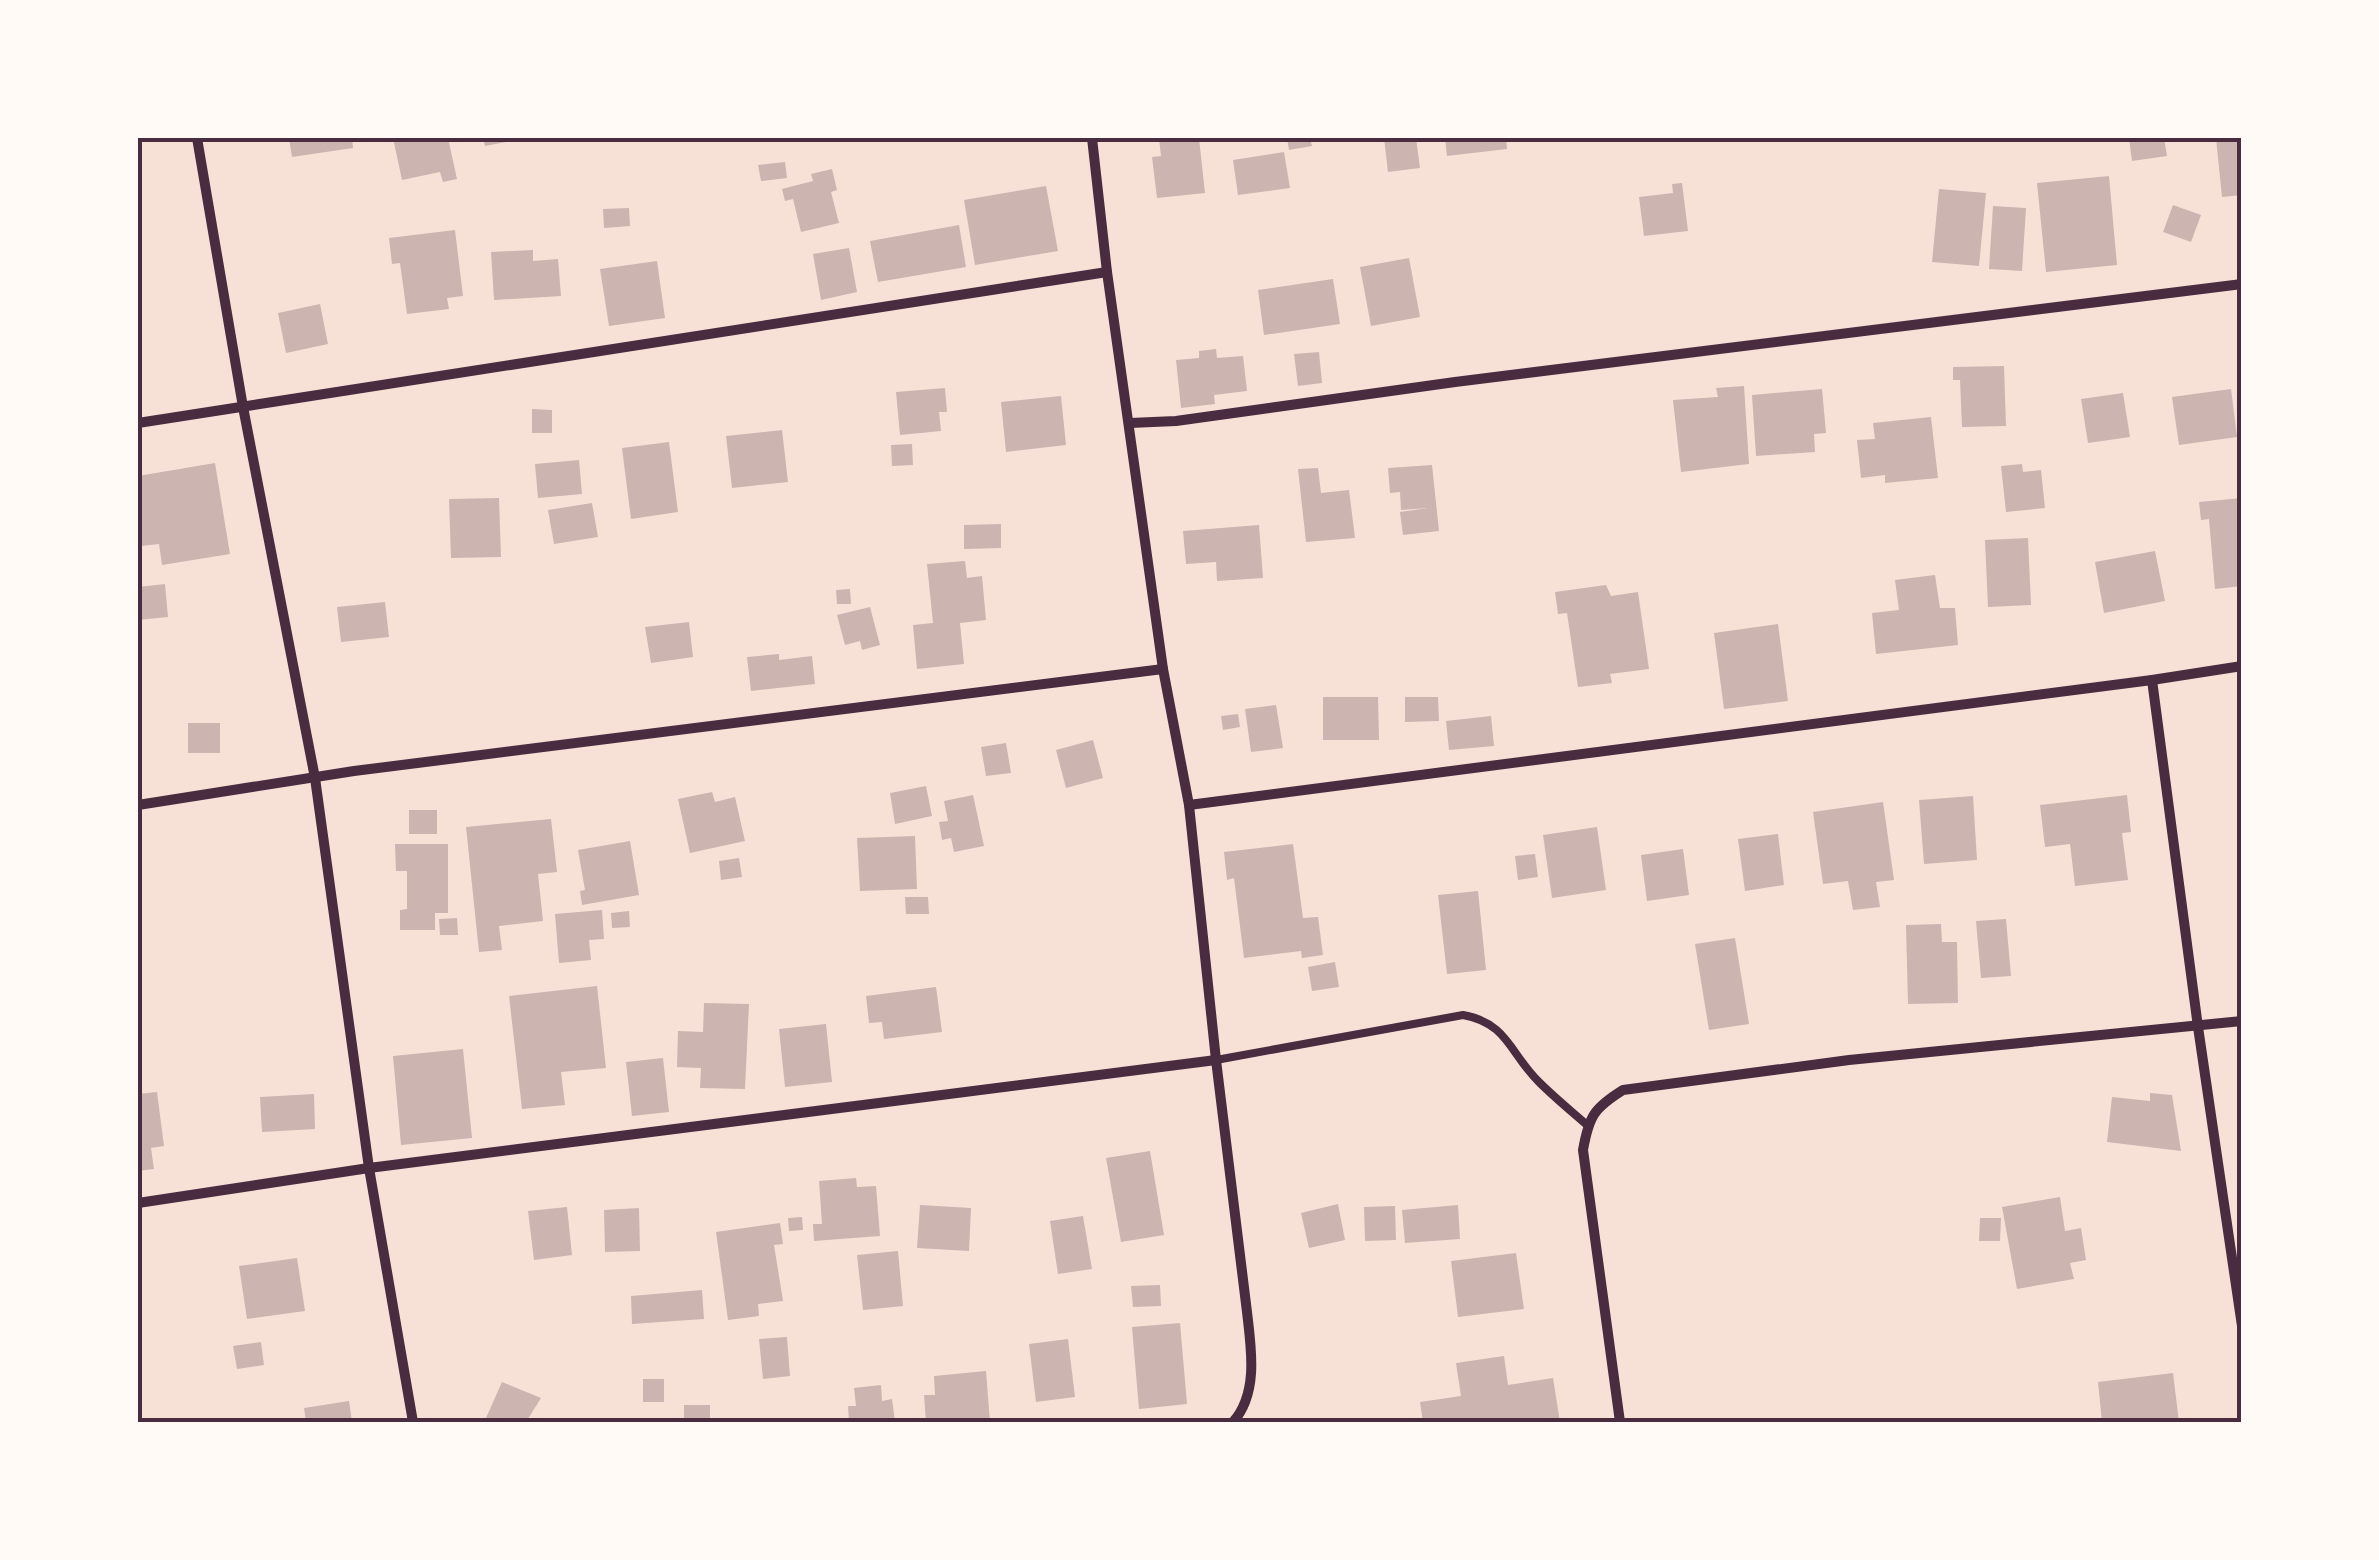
<svg xmlns="http://www.w3.org/2000/svg" width="2379" height="1560" viewBox="0 0 2379 1560" font-family="'Sofia Sans Condensed',sans-serif">
<style>
.building{fill:#ccb4b1}
.lines{fill:none;stroke-linecap:round;stroke-linejoin:round}
.service{stroke:#4a2c40;stroke-width:8}
.minor{stroke:#4a2c40;stroke-width:10}
.neatline{fill:none;stroke:#4a2c40;stroke-width:4}
</style>
<rect width="100%" height="100%" fill="#f7e1d7"/>
<g class="building">
<path d="M289,138H352L353,148L292,157Z"/>
<path d="M393,138H448L457,179L443,182L440,172L402,180Z"/>
<path d="M483,138H522V139L485,146Z"/>
<path d="M1159,138H1199L1205,193L1157,198L1152,157L1161,156Z"/>
<path d="M1287,138H1310L1312,146L1289,150Z"/>
<path d="M1384,138H1416L1420,168L1388,172Z"/>
<path d="M1445,138H1506L1507,149L1447,156Z"/>
<path d="M2129,138H2164L2167,156L2132,161Z"/>
<path d="M2216,138H2242V195L2222,197Z"/>
<path d="M1284,152L1290,188L1238,195L1233,160Z"/>
<path d="M785,162L787,178L761,181L758,165Z"/>
<path d="M832,169L837,190L831,192L839,223L801,232L793,199L785,201L782,189L813,181L811,174Z"/>
<path d="M2109,176L2117,265L2046,272L2037,183Z"/>
<path d="M1682,183L1688,231L1644,236L1639,197L1673,193L1672,184Z"/>
<path d="M1046,186L1058,251L975,265L964,200Z"/>
<path d="M1939,189L1986,193L1979,266L1932,262Z"/>
<path d="M2173,205L2201,215L2191,242L2163,232Z"/>
<path d="M1993,206L2026,208L2022,271L1989,269Z"/>
<path d="M629,208L630,226L604,228L603,209Z"/>
<path d="M959,225L966,267L878,282L870,241Z"/>
<path d="M455,230L463,296L447,298L449,309L407,314L400,263L392,264L389,238Z"/>
<path d="M849,248L857,292L821,300L813,254Z"/>
<path d="M533,250V261L558,259L561,296L494,300L491,252Z"/>
<path d="M1409,258L1420,317L1371,326L1360,267Z"/>
<path d="M657,261L665,318L609,326L600,269Z"/>
<path d="M1333,279L1340,324L1264,335L1258,290Z"/>
<path d="M320,304L328,344L286,353L278,313Z"/>
<path d="M1216,349L1217,358L1243,356L1247,391L1214,395L1215,404L1181,408L1176,360L1199,358V351Z"/>
<path d="M1319,352L1322,383L1298,386L1294,354Z"/>
<path d="M2004,366L2006,426L1962,427L1960,380H1953V367Z"/>
<path d="M1744,386L1749,464L1681,472L1673,400L1718,397L1716,388Z"/>
<path d="M945,388L947,412H939L941,431L900,435L896,392Z"/>
<path d="M1822,389L1826,433L1814,434L1815,452L1756,456L1752,395Z"/>
<path d="M2231,389L2237,437L2179,445L2172,397Z"/>
<path d="M2123,393L2130,437L2088,443L2081,399Z"/>
<path d="M1061,396L1066,445L1006,452L1001,402Z"/>
<path d="M532,409L552,410V433H532Z"/>
<path d="M1931,417L1938,478L1885,483V475L1861,478L1857,440L1875,439L1873,423Z"/>
<path d="M782,430L788,482L732,488L726,436Z"/>
<path d="M669,442L678,512L631,519L622,448Z"/>
<path d="M912,444L913,465L892,466L891,445Z"/>
<path d="M579,460L582,494L538,498L535,464Z"/>
<path d="M215,463L230,554L162,565L159,544L141,546L138,523V476Z"/>
<path d="M2022,464L2023,472L2041,470L2045,508L2006,512L2001,466Z"/>
<path d="M1432,465L1439,531L1403,535L1400,512L1428,508L1401,510L1400,492L1390,493L1388,468Z"/>
<path d="M1318,468L1321,493L1349,490L1355,538L1306,542L1298,469Z"/>
<path d="M499,498L501,557L451,558L449,499Z"/>
<path d="M2242,498V586L2215,589L2209,519L2201,520L2199,502Z"/>
<path d="M592,503L598,537L554,544L548,510Z"/>
<path d="M1001,524V548L964,549V525Z"/>
<path d="M1259,525L1263,578L1217,581L1216,562L1186,564L1183,531Z"/>
<path d="M2028,538L2031,605L1988,607L1985,540Z"/>
<path d="M2155,551L2165,601L2104,613L2095,562Z"/>
<path d="M965,561L967,578L982,576L986,620L960,623L964,664L917,669L913,625L933,623L927,564Z"/>
<path d="M1935,575L1940,608H1955L1958,645L1876,654L1872,613L1899,610L1895,580Z"/>
<path d="M165,584L168,617L138,620V587Z"/>
<path d="M1606,585L1611,596L1638,592L1649,669L1610,674L1612,683L1578,687L1567,613L1558,614L1555,592Z"/>
<path d="M850,589L851,604H837L836,590Z"/>
<path d="M385,602L389,637L341,642L337,607Z"/>
<path d="M870,607L880,645L862,650L860,641L845,645L837,615Z"/>
<path d="M689,622L693,657L651,663L645,627Z"/>
<path d="M1778,624L1788,701L1724,709L1714,633Z"/>
<path d="M779,654V660L812,656L815,684L751,691L747,657Z"/>
<path d="M1323,697H1378L1379,740H1323Z"/>
<path d="M1405,697H1438L1439,721L1405,722Z"/>
<path d="M1276,705L1283,748L1251,752L1245,709Z"/>
<path d="M1238,714L1240,727L1223,730L1221,716Z"/>
<path d="M1491,716L1494,746L1449,750L1446,721Z"/>
<rect x="188" y="723" width="32" height="30"/>
<path d="M1093,740L1103,778L1066,788L1056,750Z"/>
<path d="M1006,743L1011,773L986,776L981,747Z"/>
<path d="M926,786L932,816L895,824L890,793Z"/>
<path d="M712,792L715,802L735,797L745,841L690,853L678,799Z"/>
<path d="M973,795L984,846L954,852L951,838L942,840L939,822L948,821L944,801Z"/>
<path d="M2127,795L2131,832L2122,833L2128,880L2075,886L2070,844L2045,847L2040,805Z"/>
<path d="M1973,796L1977,860L1924,864L1919,800Z"/>
<path d="M1883,802L1894,880L1876,882L1880,907L1853,910L1848,881L1823,884L1813,812Z"/>
<rect x="409" y="810" width="28" height="24"/>
<path d="M551,819L557,872L538,874L543,921L499,926L502,950L479,952L466,827Z"/>
<path d="M1597,827L1606,890L1552,898L1543,835Z"/>
<path d="M1778,834L1784,885L1745,891L1738,839Z"/>
<path d="M915,836L917,889L860,891L857,838Z"/>
<path d="M630,841L639,895L582,905L580,891L585,890L578,850Z"/>
<path d="M395,844H448V913H435V930H400V910L407,909V871H396Z"/>
<path d="M1293,844L1303,918L1318,917L1323,955L1302,958L1301,951L1244,958L1234,878L1227,880L1224,852Z"/>
<path d="M1683,849L1689,895L1647,901L1641,855Z"/>
<path d="M1535,854L1538,877L1518,880L1515,856Z"/>
<path d="M739,858L742,877L721,880L719,861Z"/>
<path d="M1478,891L1486,970L1447,974L1438,895Z"/>
<path d="M905,897H928L929,914H906Z"/>
<path d="M602,910L604,939L589,940L591,960L559,963L555,914Z"/>
<path d="M629,911L630,927L612,928L611,913Z"/>
<path d="M457,918L458,935H440L439,919Z"/>
<path d="M2006,919L2011,976L1981,978L1976,921Z"/>
<path d="M1941,924L1942,942H1957L1958,1003L1908,1004L1906,925Z"/>
<path d="M1735,938L1749,1024L1709,1030L1695,944Z"/>
<path d="M1335,962L1339,987L1312,991L1308,967Z"/>
<path d="M597,986L606,1068L561,1072L565,1105L522,1109L509,996Z"/>
<path d="M936,987L942,1032L884,1039L882,1022L869,1023L866,996Z"/>
<path d="M704,1003L749,1004L745,1089L700,1088L701,1068L677,1067L678,1031L703,1032Z"/>
<path d="M826,1024L832,1082L785,1087L779,1029Z"/>
<path d="M463,1049L472,1138L401,1145L393,1056Z"/>
<path d="M663,1058L669,1112L632,1116L626,1062Z"/>
<path d="M157,1092L164,1146L151,1148L154,1169L138,1171V1094Z"/>
<path d="M2150,1093L2172,1095L2181,1151L2107,1142L2112,1097L2150,1101Z"/>
<path d="M314,1094L315,1129L262,1132L260,1097Z"/>
<path d="M1150,1151L1164,1235L1121,1242L1106,1158Z"/>
<path d="M856,1178L857,1187L876,1186L880,1236L814,1241L813,1224H822L819,1181Z"/>
<path d="M2060,1197L2065,1231L2081,1228L2086,1260L2070,1263L2074,1279L2017,1289L2002,1207Z"/>
<path d="M1338,1204L1345,1240L1309,1248L1301,1213Z"/>
<path d="M920,1205L971,1208L969,1251L917,1248Z"/>
<path d="M1458,1205L1460,1239L1405,1243L1402,1210Z"/>
<path d="M1395,1206L1396,1240L1365,1241L1364,1207Z"/>
<path d="M567,1207L572,1255L534,1260L528,1211Z"/>
<path d="M639,1208L640,1251L605,1252L604,1210Z"/>
<path d="M1083,1216L1092,1269L1058,1274L1050,1221Z"/>
<path d="M802,1217L803,1230L789,1231L788,1218Z"/>
<path d="M1980,1218H2001L2000,1241H1979Z"/>
<path d="M780,1223L783,1244L774,1245L783,1301L758,1304L759,1316L728,1320L716,1232Z"/>
<path d="M898,1251L903,1306L863,1310L857,1255Z"/>
<path d="M1516,1253L1524,1309L1458,1317L1451,1261Z"/>
<path d="M297,1258L305,1311L247,1319L239,1266Z"/>
<path d="M1160,1285L1161,1306L1133,1307L1131,1286Z"/>
<path d="M702,1290L704,1319L632,1324L631,1296Z"/>
<path d="M1180,1323L1187,1404L1139,1409L1132,1327Z"/>
<path d="M787,1337L790,1376L763,1379L759,1339Z"/>
<path d="M1068,1339L1075,1397L1036,1402L1029,1344Z"/>
<path d="M261,1342L264,1365L237,1369L233,1346Z"/>
<path d="M1504,1356L1508,1385L1553,1378L1560,1422H1423L1420,1402L1461,1396L1456,1363Z"/>
<path d="M986,1371L990,1422H926L924,1395H935L934,1376Z"/>
<path d="M2173,1373L2179,1422H2102L2098,1382Z"/>
<rect x="643" y="1379" width="21" height="23"/>
<path d="M502,1382L541,1398L526,1422H457V1420L486,1418Z"/>
<path d="M881,1385L882,1401L892,1399L895,1422H849L848,1406H856L854,1388Z"/>
<path d="M349,1401L352,1422H306L304,1408Z"/>
<path d="M684,1405H710V1422H665V1418H684Z"/>
</g>
<g class="lines">
<path class="service" d="M1216,1060L1463,1015C1508,1023 1510,1054 1539,1082C1554,1097 1571,1111 1587,1125"/>
<g class="minor">
<path d="M197,138L243,407L315,778L369,1168L413,1422"/>
<path d="M1092,138L1107,272L1163,669L1189,805L1216,1060L1247,1312C1251,1347 1259,1393 1233,1422"/>
<path d="M138,423L1107,272"/>
<path d="M1130,423L1176,421L1455,382L2242,284"/>
<path d="M2152,680L2198,1027L2242,1326"/>
<path d="M138,805L354,771L1163,669"/>
<path d="M1189,805L2152,680L2242,666"/>
<path d="M138,1203L369,1168L1216,1060"/>
<path d="M1620,1422L1583,1150C1589,1116 1594,1108 1623,1090L1849,1060L2242,1021"/>
</g>
</g>
<rect width="2379" height="1560" fill="none" stroke="#fffaf5" stroke-width="280"/>
<rect x="140" y="140" width="2099" height="1280" class="neatline"/>
</svg>
